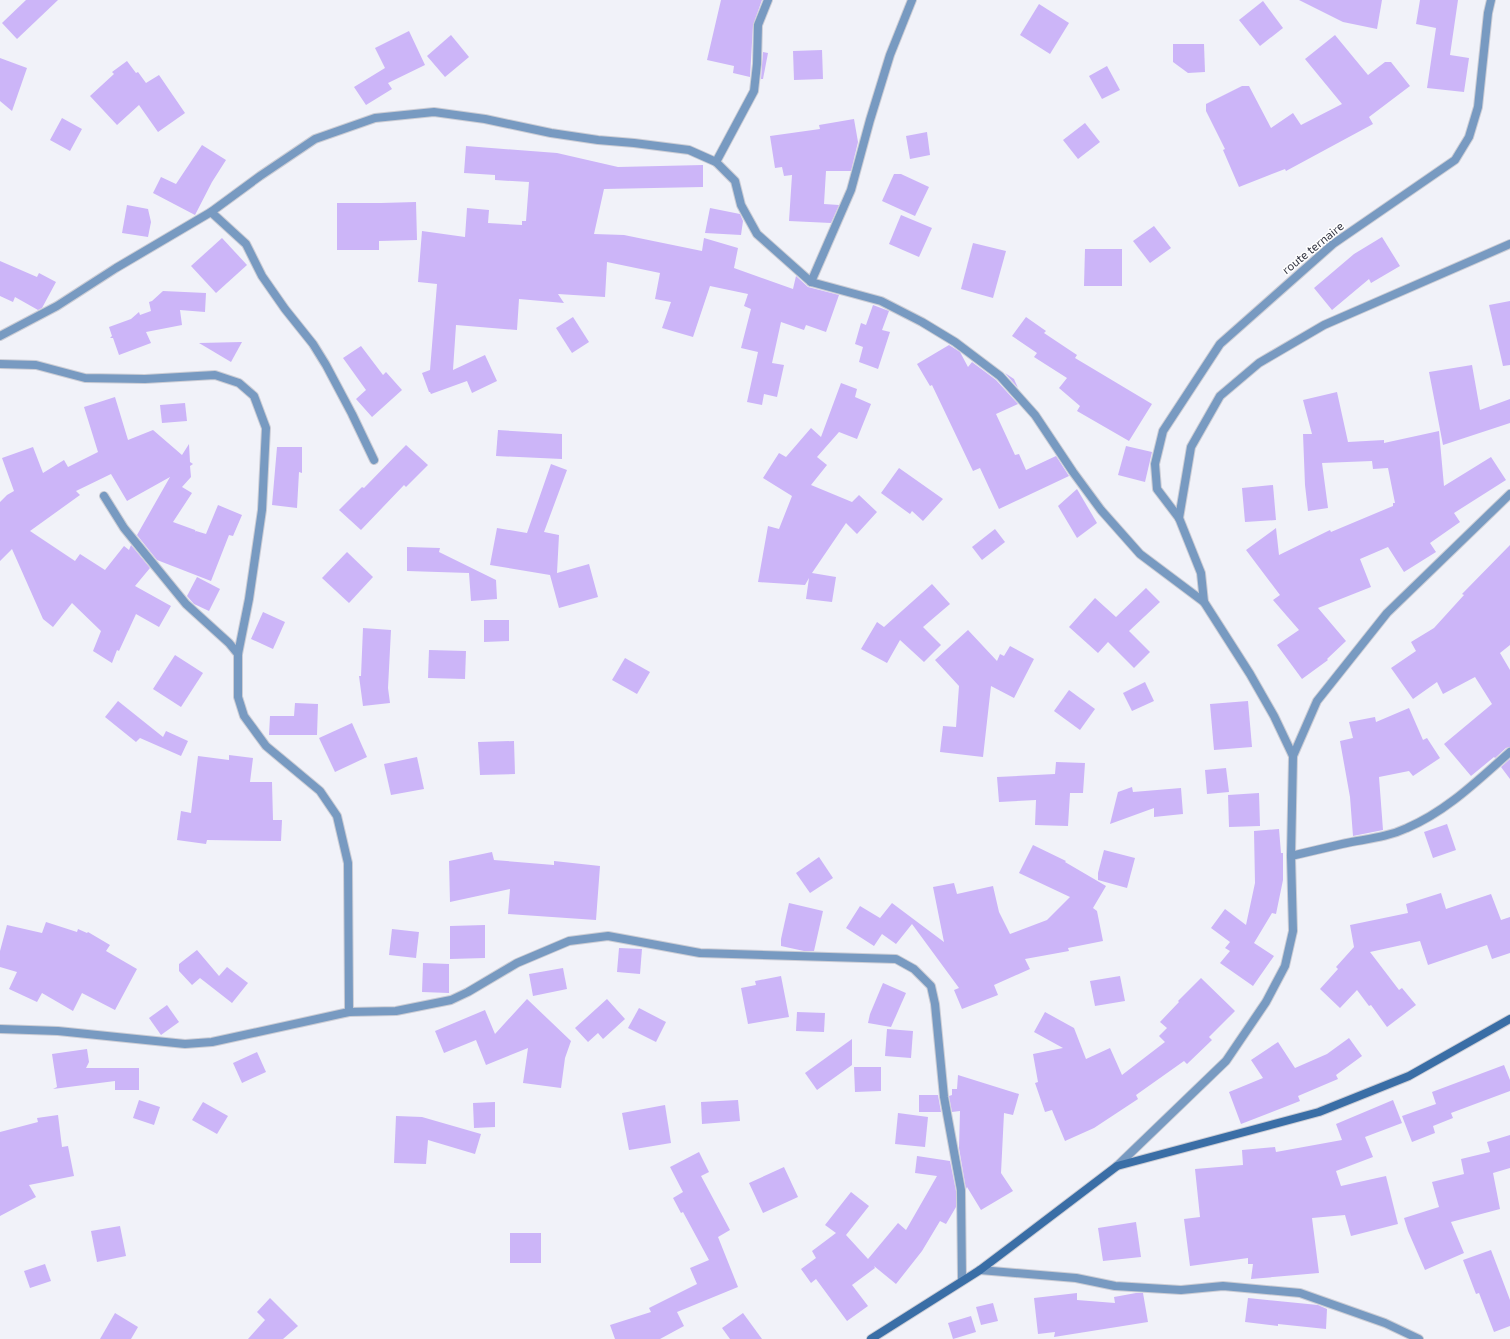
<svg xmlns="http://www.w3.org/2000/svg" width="1510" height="1339" viewBox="0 0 1510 1339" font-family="'Exo 2',sans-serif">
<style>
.building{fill:#ccb5f8}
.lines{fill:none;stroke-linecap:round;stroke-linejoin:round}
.minor-casing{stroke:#cccdd5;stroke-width:10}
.tertiary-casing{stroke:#cccdd5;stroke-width:10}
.secondary-casing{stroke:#cccdd5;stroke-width:10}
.minor{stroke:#789ac1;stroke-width:8}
.tertiary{stroke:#789ac1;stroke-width:8}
.secondary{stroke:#3a6ea6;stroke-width:8}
.labels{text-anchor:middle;stroke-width:3;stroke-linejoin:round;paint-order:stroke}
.street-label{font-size:12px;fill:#373946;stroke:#fff}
</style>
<rect width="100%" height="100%" fill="#f1f2f9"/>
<g class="building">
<path d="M26,0H58L17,39L2,23Z"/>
<path d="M721,0H762L753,25L750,77L733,73L734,66L707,60Z"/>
<path d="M1299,0H1382L1377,29L1343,22Z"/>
<path d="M1420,0H1458L1450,55L1469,58L1464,92L1427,88L1436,28L1416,24Z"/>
<path d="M1263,1L1283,28L1260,46L1239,20Z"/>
<path d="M1039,4L1069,23L1050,54L1020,35Z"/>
<path d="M409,31L425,65L388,83L392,89L366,105L354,87L385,68L375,48Z"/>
<path d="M451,35L469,57L445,77L427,56Z"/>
<path d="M1335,35L1368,75L1385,62H1391L1410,86L1369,117L1373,124L1286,171L1285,169L1239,187L1223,150L1225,149L1206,111V104L1242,86H1249L1271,128L1293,113L1301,125L1342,104L1305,59Z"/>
<path d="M1173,44H1204L1205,72L1188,73L1173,62Z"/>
<path d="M822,50L823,79L794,80L793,51Z"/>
<path d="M763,52L768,53L763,79H761Z"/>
<path d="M0,58L27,68L12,111L0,101Z"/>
<path d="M127,61L136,73L138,72L146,83L159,75L185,113L158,132L139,105L117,125L90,96L114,74L112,72Z"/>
<path d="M1107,66L1120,90L1102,99L1089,76Z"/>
<path d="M62,118L82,129L70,151L50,140Z"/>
<path d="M854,119L858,142L851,171H826L824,204L839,205L831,223L789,221L792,175L784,176L782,167L775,168L770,136L820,129L819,125Z"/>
<path d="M1085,123L1100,142L1078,159L1063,140Z"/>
<path d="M927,132L930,155L910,159L906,136Z"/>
<path d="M202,145L226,160L212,182L195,215L153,193L161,177L176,184Z"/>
<path d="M466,146L557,153L618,167L703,165V187L604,189L594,234L624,235L702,251L704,238L738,248L734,268L793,289L796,276L808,287L839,295L826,332L806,325L804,330L781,322L772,363L784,365L777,397L764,394L762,405L747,402L758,352L741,348L751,309L744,306L748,294L710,286L693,337L662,328L671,302L655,299L660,273L607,262L605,297L558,294L564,303L519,299L517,330L456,325L453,370L485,355L497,381L472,393L467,381L431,394L430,392H429L422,373L430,370L437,284L418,282L422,231L465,237L467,208L489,210L488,223L522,225V221H526L529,182L495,180V175L464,173Z"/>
<path d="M894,174H901L929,187L915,216L882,201Z"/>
<path d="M416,202L417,240L379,241V250H337V203H381Z"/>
<path d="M127,205L148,209L151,222L148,237L122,233Z"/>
<path d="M710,208L740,214L743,221L741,235L705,233Z"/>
<path d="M901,215L932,228L919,257L889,244Z"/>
<path d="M1154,226L1171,248L1150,263L1133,241Z"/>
<path d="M1382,237L1400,266L1371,283L1369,279L1332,310L1314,288L1354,254Z"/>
<path d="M222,238L247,265L216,293L191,266Z"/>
<path d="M973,243L1006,251L993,298L961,289Z"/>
<path d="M1085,249H1122V286H1084Z"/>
<path d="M0,261L37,277L39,273L56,282L42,308L38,310L15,297L13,302L0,296Z"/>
<path d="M163,291L206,293L205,312L180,310L182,325L146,332L151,343L119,355L113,338H110L112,336L109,327L131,319L139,312L140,315L151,311L149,302L152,301Z"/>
<path d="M1510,301V365L1503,366L1489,305Z"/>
<path d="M873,305L889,311L882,330L890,332L878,369L859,362L863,347L855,344L861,323L866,325Z"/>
<path d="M573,317L589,342L572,353L556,328Z"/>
<path d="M1026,317L1046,331L1044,333L1077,355L1075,358L1152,404L1129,441L1077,411L1080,406L1059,388L1067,378L1034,357L1037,353L1012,336Z"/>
<path d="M242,342L231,362L199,343Z"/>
<path d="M949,345L960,352L968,367L972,362L996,380L1018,404L996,414L1015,455L1019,454L1026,470L1056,456L1069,476L999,509L980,468L973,471L932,385L930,386L917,364Z"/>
<path d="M361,346L383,375L386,372L402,390L372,417L356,399L366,390L343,358Z"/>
<path d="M1472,365L1480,410L1510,399V423L1443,445L1429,372Z"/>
<path d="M1005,373L1014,379L1018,388Z"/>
<path d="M841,383L857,389L855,397L871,404L857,439L839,432L817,457L827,465L811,485L852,502L859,495L877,512L857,534L846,523L812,573L836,577L832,602L806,599L809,578L805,585L758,582L768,526L779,529L792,496L763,478L779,453L786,457L811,428L821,437Z"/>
<path d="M1337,392L1348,442L1384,440V443L1439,431L1444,486L1491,457L1506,480L1454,513L1460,522L1430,543L1436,552L1404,572L1388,547L1360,559L1371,587L1318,608L1346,641L1327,659L1328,660L1302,679L1277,645L1299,630L1273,600L1280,595L1246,550L1276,528L1279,555L1330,530L1331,532L1393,506V503H1395L1388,468L1373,469L1372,461L1322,463L1328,508L1308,511L1305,485L1303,434H1312L1303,400Z"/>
<path d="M115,397L128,440L153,430L182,455L189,444L190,462L193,464L190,466L191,477L182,487L192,493L173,522L195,530L196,532V531L206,534L218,505L242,515L233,536L229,535L211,581L157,560L137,535L170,477L127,501L111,474L76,491L80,495L30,531L75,561L80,554L105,570L124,546L129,550L131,545L150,568L135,586L171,606L159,627L136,614L119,651L117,650L112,663L93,651L101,631L72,603L53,627L43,619L12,549L0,561V502L7,495L14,491L2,458L33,447L43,473L64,460L68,467L98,452L84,407Z"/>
<path d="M185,403L187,421L162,423L160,405Z"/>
<path d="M498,430L562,434V459L496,456Z"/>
<path d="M406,445L428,465L406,487L404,485L361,530L339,510L362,487L364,488Z"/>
<path d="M1126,446L1152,452L1145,482L1118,475Z"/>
<path d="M277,447H302V473L299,472L297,508L272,505Z"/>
<path d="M551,464L567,470L544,532L559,535L557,573L589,564L598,597L559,608L550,575L490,565L497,528L527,533Z"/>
<path d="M899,468L943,499L923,521L912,511L910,514L881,493Z"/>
<path d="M1273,485L1276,520L1245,522L1242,488Z"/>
<path d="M1077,489L1097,523L1077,538L1058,506Z"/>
<path d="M995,529L1005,542L982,560L972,547Z"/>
<path d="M1510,545V645L1500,653L1510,670V747L1506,748L1495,758L1494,757L1471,776L1444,744L1492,704L1475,677L1443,694L1437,682L1413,699L1391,668L1416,651L1411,642L1434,628L1464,595L1462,594Z"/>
<path d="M407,547L440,548L439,552L496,580L497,599L471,601L469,573L407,571Z"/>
<path d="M347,552L373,577L349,603L322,578Z"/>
<path d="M197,577L220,589L209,611L194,604L187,596Z"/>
<path d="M932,584L950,604L923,627L941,645L924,662L900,640L887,663L861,649L877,622L884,627Z"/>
<path d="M1146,588L1160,602L1129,631L1150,652L1134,668L1108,642L1098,653L1069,627L1095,598L1116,617Z"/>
<path d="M263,612L285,622L273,649L251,639Z"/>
<path d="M484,620H509V641L484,642Z"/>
<path d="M363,628L391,630L388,688L390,703L363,706L359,676H361Z"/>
<path d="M968,630L997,661L1000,654L1004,656L1010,646L1034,659L1014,698L991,686L983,757L940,752L943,726L956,727L959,686L935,660Z"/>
<path d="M429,650L466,651L465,679L428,678Z"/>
<path d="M175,655L203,673L181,707L153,689Z"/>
<path d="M625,658L650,672L637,694L612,680Z"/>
<path d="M1145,682L1154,701L1132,711L1123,693Z"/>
<path d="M1069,690L1095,709L1080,730L1054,711Z"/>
<path d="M118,701L163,737L166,731L188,741L181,756L140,738L136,742L105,717Z"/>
<path d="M1248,701L1252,747L1214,750L1210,704Z"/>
<path d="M295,703L318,704L317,735H269L270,716H294Z"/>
<path d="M1409,708L1423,740L1427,738L1440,758L1413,776L1409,771L1379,777L1383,830L1353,836L1350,797L1340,741L1353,738L1349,722L1375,717L1376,722Z"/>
<path d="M352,723L367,757L335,772L319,738Z"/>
<path d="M514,741L515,774L480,775L478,742Z"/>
<path d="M229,755L253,758L250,782H272L273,820H282L281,841L207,840L206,844L177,840L181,811L191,813L198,756L229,760Z"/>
<path d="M417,757L424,789L391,795L384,764Z"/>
<path d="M1510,759V779L1501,767Z"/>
<path d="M1056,762L1085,763L1083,793H1070L1068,826L1035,825L1036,800L999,802L997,777L1055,774Z"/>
<path d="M1226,768L1229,792L1207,794L1205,770Z"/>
<path d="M1132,787L1133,792L1181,788L1183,814L1154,817V808L1110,824L1118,792Z"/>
<path d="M1259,793L1260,826L1229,827L1228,795Z"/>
<path d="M1447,824L1456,850L1433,858L1424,832Z"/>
<path d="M1279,829L1281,853H1283V880L1276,914L1272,913L1254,943L1274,956L1253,986L1220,963L1230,951L1225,948L1230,942L1211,928L1225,909L1246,925L1255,883L1254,831Z"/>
<path d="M1033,845L1066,861L1065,862L1106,886L1093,908L1097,911L1103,941L1068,948L1069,951L1025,959L1030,969L994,985L998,995L962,1009L954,990L959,988L912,924L896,944L882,934L874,946L846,928L860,906L880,918L892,903L944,942L933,887L954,883L957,894L993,886L999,912L1010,934L1047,920L1070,897L1019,873Z"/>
<path d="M1104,850L1135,858L1127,888L1098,880V873Z"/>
<path d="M492,852L494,860L554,865V861L600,866L596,920L508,914L510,889L450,902L449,861Z"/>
<path d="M819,857L833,878L810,893L796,873Z"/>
<path d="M1441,893L1446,909L1491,894L1501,920L1510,917V953L1492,959L1487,945L1428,965L1420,941L1370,952L1399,990L1402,988L1416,1005L1387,1027L1371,1005L1369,1006L1357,990L1340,1008L1320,989L1338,969L1336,967L1354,947L1350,925L1408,913L1406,904Z"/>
<path d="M789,903L823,911L814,951H804L781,946V939Z"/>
<path d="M46,922L77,932L78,929L87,933L88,932L110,945L106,951L137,969L115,1010L82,993L73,1011L42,993L37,1002L9,989L17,972L0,967V951L7,925L42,933Z"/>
<path d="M485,925V958L450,959V926Z"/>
<path d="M392,929L419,932L416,958L389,955Z"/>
<path d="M619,948L642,949L640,974L617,972Z"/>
<path d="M197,950L219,976L227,967L248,983L232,1003L200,978L192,985L179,971V964Z"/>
<path d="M423,963L449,964V993L422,992Z"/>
<path d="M563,968L567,989L533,996L529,974Z"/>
<path d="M781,976L789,1017L748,1024L741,988L756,985L755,981Z"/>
<path d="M1120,976L1125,1001L1095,1006L1090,981Z"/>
<path d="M1201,978L1235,1011L1209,1037L1212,1040L1187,1064L1184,1061L1136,1095L1138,1099L1094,1128L1065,1141L1052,1110L1045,1112L1035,1083L1038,1082L1033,1054L1063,1048L1034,1032L1045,1012L1074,1028L1086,1059L1110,1048L1122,1075L1165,1042L1159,1036L1167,1028L1160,1022L1179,1002L1178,1001Z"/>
<path d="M883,983L906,993L891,1027L868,1023L870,1014Z"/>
<path d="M527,999L571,1041L565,1058L561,1088L523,1083L528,1048L486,1065L476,1040L444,1053L435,1031L485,1010L495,1034Z"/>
<path d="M607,999L625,1019L603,1039L598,1033L588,1042L575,1028Z"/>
<path d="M167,1005L179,1022L161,1035L149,1018Z"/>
<path d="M639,1008L666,1022L656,1042L628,1028Z"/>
<path d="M797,1012L825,1013L824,1032L796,1031Z"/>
<path d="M887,1029L913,1031L911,1058L885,1056Z"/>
<path d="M1349,1038L1362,1056L1336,1075L1338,1079L1298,1096L1300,1101L1241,1124L1229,1092L1263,1078L1251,1060L1278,1042L1295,1068L1327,1054Z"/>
<path d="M852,1039V1065L817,1090L805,1073Z"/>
<path d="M87,1049L89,1062L86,1068H139V1090H115V1081L53,1089L57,1087L52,1054Z"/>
<path d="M257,1052L266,1072L242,1083L233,1063Z"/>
<path d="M1504,1065L1510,1080V1091L1451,1113L1453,1118L1433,1126L1435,1133L1412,1142L1402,1116L1436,1104L1432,1092Z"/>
<path d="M854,1067H881V1091L855,1092Z"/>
<path d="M958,1075L1019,1094L1013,1115L1004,1113L1001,1173L1013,1191L981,1210L967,1187L966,1189L959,1148L960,1111L952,1112L949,1096L952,1095V1089H957Z"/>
<path d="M919,1095H938L941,1112H919Z"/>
<path d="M139,1100L160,1107L154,1125L133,1118Z"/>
<path d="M738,1100L740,1121L702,1124L701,1102Z"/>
<path d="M1393,1100L1402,1123L1365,1137L1373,1157L1336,1171L1341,1186L1386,1176L1398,1224L1351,1236L1345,1215L1312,1218L1319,1273L1251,1279L1253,1264H1248V1258L1190,1266L1184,1219L1200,1217L1195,1169L1243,1165L1242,1150L1275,1147L1276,1152L1342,1140L1336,1124Z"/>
<path d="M203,1102L228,1116L217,1134L192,1120Z"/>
<path d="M495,1102V1127L474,1128L473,1103Z"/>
<path d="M665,1105L671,1143L629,1150L622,1113Z"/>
<path d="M898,1113L928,1117L925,1147L895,1144Z"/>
<path d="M58,1115L62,1147L68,1146L74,1176L29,1185L36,1197L0,1216V1132L38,1122L37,1118Z"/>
<path d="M396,1116L422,1117L481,1134L475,1154L428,1140L426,1164L394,1163Z"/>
<path d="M1510,1135V1168L1493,1173L1500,1209L1451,1222L1464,1253L1425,1270L1408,1231L1404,1218L1439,1207L1432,1182L1464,1174L1461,1159L1490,1152L1487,1142Z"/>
<path d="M699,1152L709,1172L701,1176L730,1230L718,1237L738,1287L677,1312L684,1326L660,1339H615L610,1325L651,1312L649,1308L697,1284L690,1268L709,1260L683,1212L681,1213L673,1198L683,1192L670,1167Z"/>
<path d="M917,1156L950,1161L956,1191V1207L946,1224L940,1221L922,1251L896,1284L874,1266L875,1268L852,1285L868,1306L847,1321L816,1279L811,1283L801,1269L816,1258L812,1251L836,1233L825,1225L851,1192L869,1206L846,1235L868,1259L898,1223L906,1230L937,1176L915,1173Z"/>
<path d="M784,1167L798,1197L763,1213L749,1183Z"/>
<path d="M1136,1222L1141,1257L1103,1261L1098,1228Z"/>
<path d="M120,1226L126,1256L97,1262L91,1231Z"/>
<rect x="510" y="1233" width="31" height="30"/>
<path d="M1491,1250L1510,1300V1326L1494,1332L1479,1293L1476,1294L1463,1260Z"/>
<path d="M45,1264L51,1281L30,1288L24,1271Z"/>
<path d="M1077,1293V1300L1115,1303L1114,1297L1136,1293H1143L1148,1322L1054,1337L1055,1332L1038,1334L1034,1298Z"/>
<path d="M270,1298L298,1326L283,1339H248L265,1320L257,1312Z"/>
<path d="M1248,1298L1318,1305L1327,1309L1326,1329L1278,1324V1326L1245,1322Z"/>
<path d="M993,1303L998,1321L981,1325L976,1307Z"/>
<path d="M115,1313L138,1327L131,1339H100Z"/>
<path d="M743,1313L762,1339H730L722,1328Z"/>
<path d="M971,1316L976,1332L953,1339L948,1323Z"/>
</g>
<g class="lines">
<g class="minor-casing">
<g id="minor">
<path d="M716,162L754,91L757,64L758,25L768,0"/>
<path d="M211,212L246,244L262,276L285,309L313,344L326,365L352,414L374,460"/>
<path d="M811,282L851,190L870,120L890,55L912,0"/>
<path d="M0,336L57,306L116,268L211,212L260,176L315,139L375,118L434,112L485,119L551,133L598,140L634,143L689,150L716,162L735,181L741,205L757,234L811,282L881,301L922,322L955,342L1000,376L1035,415L1073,472L1101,510L1140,554L1204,602"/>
<path d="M0,364L36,365L85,378L145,379L215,375L239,383L254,396L266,428L262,510L249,599L238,654V697L244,716L266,746L320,791L337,816L348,863L349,1012"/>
<path d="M104,496L124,528L186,604L229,643L238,654"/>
<path d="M1179,518L1191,447L1220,396L1259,363L1324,325L1510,244"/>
<path d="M1293,756L1317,701L1387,613L1510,494"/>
<path d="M1291,856C1308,852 1325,848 1342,844C1364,839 1386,838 1407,828C1447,811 1478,780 1510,752"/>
<path d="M0,1029L58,1031L185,1044L212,1042L349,1012L396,1011L451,1000L468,992L517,963L569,941L608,936L700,953L896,959L914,969L931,986L935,1004L944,1097L961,1190L962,1280"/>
<path d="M980,1270L1076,1278L1115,1286L1181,1290L1223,1286L1300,1293L1385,1323L1419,1339"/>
</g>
</g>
<g class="tertiary-casing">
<path id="tertiary" d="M1117,1166L1226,1061L1266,1002L1285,966L1293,931L1291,856L1293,756L1274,716L1250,674L1204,602L1201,573L1179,518L1157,489L1155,464L1163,431L1220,344L1333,244L1455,160L1469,137L1478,107L1488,13L1491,0"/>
</g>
<g class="secondary-casing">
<path id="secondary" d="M871,1339L980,1270L1117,1166L1319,1112L1409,1076L1510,1019"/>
</g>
<use href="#minor" class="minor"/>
<use href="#tertiary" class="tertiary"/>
<use href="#secondary" class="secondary"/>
</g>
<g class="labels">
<g class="street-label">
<text transform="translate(1313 248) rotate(-39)" y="4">route ternaire</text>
</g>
</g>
</svg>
